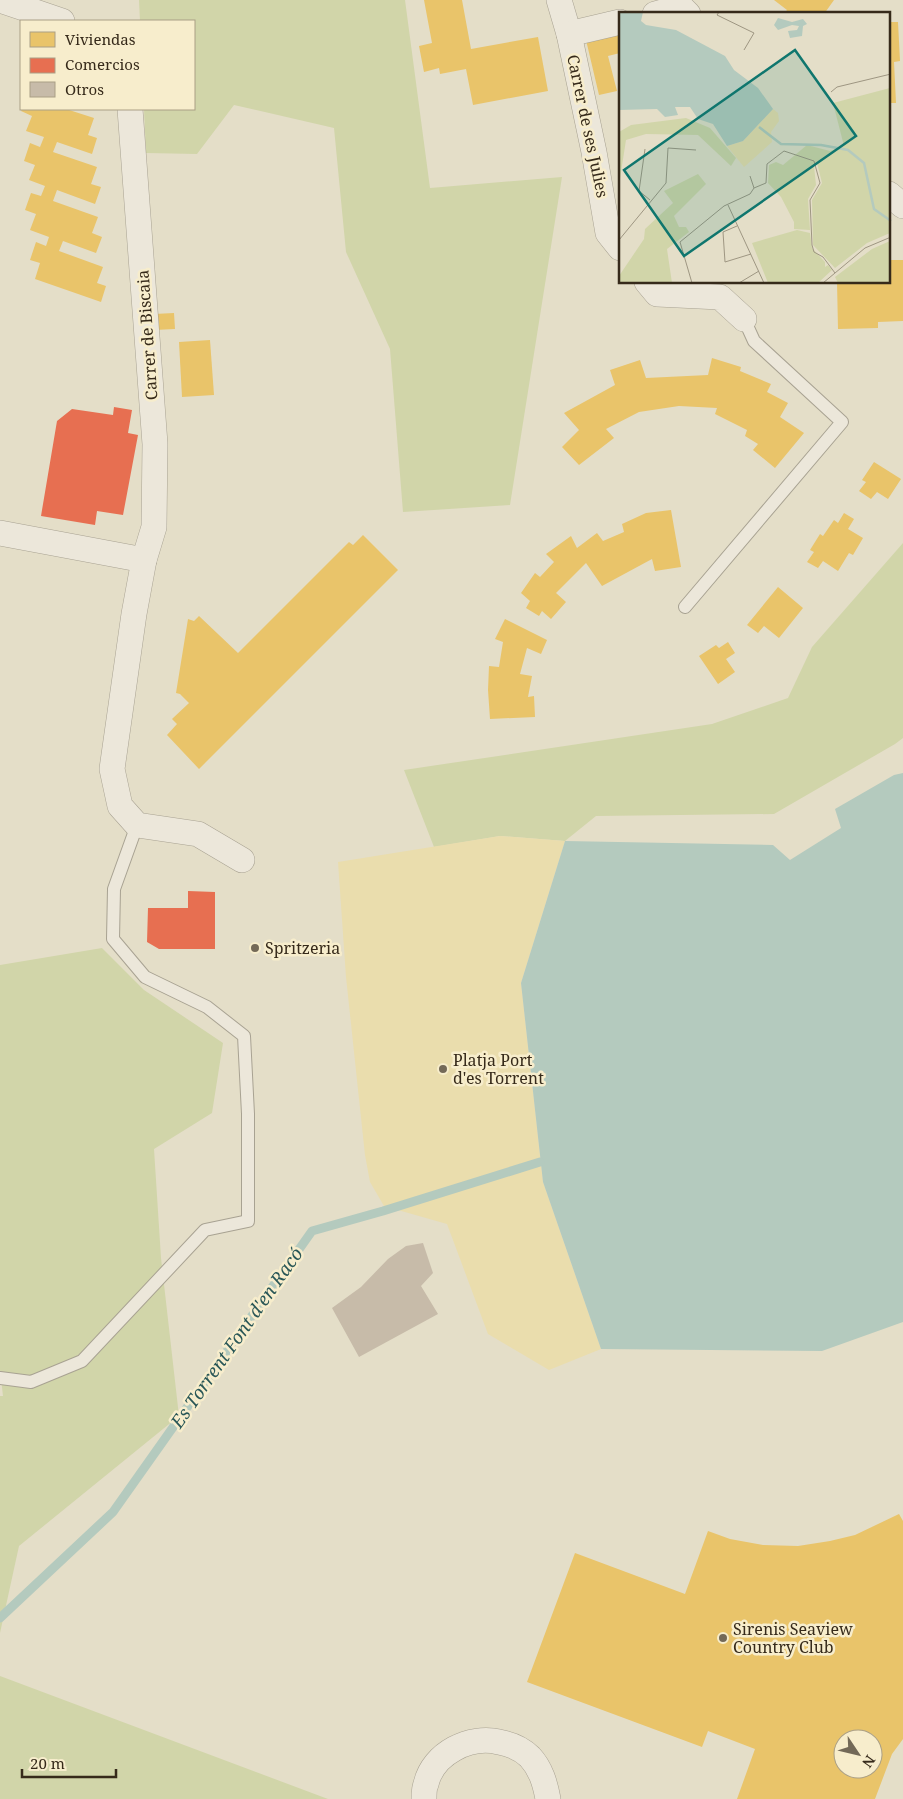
<svg xmlns="http://www.w3.org/2000/svg" width="903" height="1799" viewBox="0 0 903 1799" font-family="'Noto Serif',serif">
<style>
.green{fill:#d1d5a9}
.sand{fill:#eaddad}
.water{fill:#b4cabe}
.homes{fill:#e9c46a;fill-rule:evenodd}
.shops{fill:#e76f51}
.lines{fill:none;stroke-linecap:round;stroke-linejoin:round}
.stream{stroke:#b4cabe;stroke-width:9}
.building{fill:#c7bba9}
.lane-casing{stroke:#a8a292;stroke-width:14}
.street-casing{stroke:#a8a292;stroke-width:26}
.lane{stroke:#ece7da;stroke-width:12}
.street{stroke:#ece7da;stroke-width:25}
.poi-dot{fill:#736957;stroke:#f7edcc;stroke-width:2}
.labels{text-anchor:middle;stroke-width:5;stroke-linejoin:round;paint-order:stroke}
.street-label{font-size:16px;fill:#362a1a;stroke:#f7edcc}
.poi-label{font-size:16px;fill:#362a1a;stroke:#f7edcc;text-anchor:start}
.water-label{font-size:18px;font-style:italic;fill:#295757;stroke:#f7edcc}
.inset-river{fill:none;stroke:#b4cabe;stroke-width:2.5}
.inset-road{fill:none;stroke:#9e9682;stroke-width:1}
.view{fill:#0f766e;fill-opacity:0.15;stroke:#0f766e;stroke-width:2.5}
.inset-edge{fill:none;stroke:#362a1a;stroke-width:2.5}
</style>
<rect width="100%" height="100%" fill="#e4dec8"/>
<g class="green">
<path d="M139,0H405L430,188L562,177L510,505L403,512L390,349L346,252L334,128L234,105L197,154L146,153L144,109H194V21H140Z"/>
<path d="M903,543V738L895,744L774,814L596,816L565,841L500,836L434,847L404,770L712,724L788,698L812,647Z"/>
<path d="M102,948L144,990L223,1043L212,1113L154,1149L161,1258L179,1416L19,1546L0,1633V1396H3L0,1370V965Z"/>
<path d="M0,1676L328,1799H0Z"/>
</g>
<path class="sand" d="M500,836L565,841L521,983L543,1182L601,1349L549,1370L488,1334L447,1224L384,1206L370,1182L365,1155L346,977L338,862Z"/>
<path class="water" d="M903,773V1322L822,1351L601,1349L543,1182L521,983L565,841L773,845L790,860L841,828L835,809L894,775Z"/>
<g class="homes">
<path d="M424,0H462L471,49L538,37L548,91L473,105L466,69L440,74L439,68L424,72L419,46L432,43Z"/>
<path d="M774,0H834L824,14H784L787,10Z"/>
<path d="M889,22H898L900,61L894,62L896,103H889Z"/>
<path d="M620,31V53L608,56L617,91L599,95L586,40Z"/>
<path d="M22,109H66L94,118L88,135L97,138L92,154L57,142L53,152L97,167L91,184L101,187L95,204L57,190L53,201L98,217L92,233L102,237L96,253L63,241L59,251L103,267L97,283L106,286L101,302L35,279L40,263L30,260L36,242L46,246L49,237L30,230L36,214L25,210L31,193L41,196L45,186L29,180L35,165L24,161L30,143L40,147L44,137L26,131L32,116L21,111Z"/>
<path d="M889,260H903V321L878,322V328L838,329L837,282H889Z"/>
<path d="M174,313L175,329L155,330L154,314Z"/>
<path d="M210,340L214,395L182,397L179,342Z"/>
<path d="M712,358L741,367L740,371L771,384L767,392L788,403L780,417L804,433L775,468L753,450L758,444L745,436L747,430L715,414L717,408L679,406L639,412L606,429L614,438L579,465L562,447L579,430L564,413L615,385L610,370L640,360L646,378L708,375Z"/>
<path d="M874,462L901,479L888,499L877,492L871,499L859,491L866,482L862,480Z"/>
<path d="M671,510L681,567L655,571L652,559L602,586L586,563L556,593L566,602L551,619L542,611L539,616L526,608L530,601L521,593L535,573L540,577L554,562L546,554L571,536L577,548L597,533L603,541L624,532L622,524L646,513Z"/>
<path d="M844,513L854,519L848,529L863,538L853,555L849,553L838,571L823,561L818,568L807,562L814,552L810,550L820,534L823,536L834,520L838,523Z"/>
<path d="M363,535L398,570L199,769L167,735L177,724L172,719L189,703L180,694L176,693L188,619L194,621L199,616L238,653L349,542L353,545Z"/>
<path d="M778,587L803,608L779,638L764,626L758,633L747,625Z"/>
<path d="M505,619L547,640L541,654L527,648L520,674L532,676L528,697L534,696L535,717L490,719L488,690L489,666L499,667L503,642L495,639Z"/>
<path d="M728,642L735,653L726,659L735,672L718,684L699,656L716,645L719,648Z"/>
<path d="M899,1514L903,1521V1739L892,1754L875,1799H737L755,1749L708,1731L702,1747L527,1682L575,1553L685,1594L708,1531L730,1539L763,1545L798,1546L830,1541L855,1535ZM843,1739H873V1769H843Z"/>
</g>
<g class="shops">
<path d="M114,407L132,410L128,433L138,435L123,515L97,511L95,525L41,516L57,421L72,409L113,415Z"/>
<path d="M188,891L215,892V949H159L147,942L148,908H188Z"/>
</g>
<g class="lines">
<path class="stream" d="M0,1618L113,1512L312,1231L383,1211L540,1162"/>
</g>
<path class="building" d="M423,1243L433,1273L421,1286L438,1314L359,1357L332,1308L361,1287L388,1259L406,1246Z"/>
<g class="lines">
<g class="lane-casing">
<g id="lane">
<path d="M685,607L842,422L754,341L744,319"/>
<path d="M0,1378L31,1382L82,1361L205,1230L248,1221V1114L244,1036L207,1007L145,977L113,939L114,889L137,825"/>
</g>
</g>
<g class="street-casing">
<g id="street">
<path d="M0,0L62,21"/>
<path d="M559,0L569,34L594,152L608,233L620,248"/>
<path d="M655,14L681,7L688,14"/>
<path d="M569,34L620,22"/>
<path d="M130,109L155,444L154,527L144,560L134,614L112,769L120,806L137,825L198,834L242,860"/>
<path d="M889,194L903,206"/>
<path d="M647,282L657,294L720,297L744,319"/>
<path d="M0,533L144,560"/>
<path d="M424,1799C424,1794 424,1788 426,1784C433,1753 470,1735 499,1742C510,1744 522,1749 530,1757C541,1769 545,1783 548,1799"/>
</g>
</g>
<use href="#lane" class="lane"/>
<use href="#street" class="street"/>
</g>
<g class="poi-dot">
<circle cx="255" cy="948" r="5"/>
<circle cx="443" cy="1069" r="5"/>
<circle cx="723" cy="1638" r="5"/>
</g>
<g class="labels">
<g class="street-label">
<text transform="translate(588 126) rotate(78)" y="6">Carrer de ses Julies</text>
<text transform="translate(147 335) rotate(-94)" y="6">Carrer de Biscaia</text>
</g>
<g class="poi-label">
<text x="265" y="954">Spritzeria</text>
<text x="453" y="1066">Platja Port<tspan x="453" dy="18">d'es Torrent</tspan></text>
<text x="733" y="1635">Sirenis Seaview<tspan x="733" dy="18">Country Club</tspan></text>
</g>
<g class="water-label">
<text transform="translate(237 1338) rotate(-55)" y="6">Es Torrent Font d'en Racó</text>
</g>
</g>
<g transform="translate(619 12)">
<rect width="271" height="271" fill="#e4dec8"/>
<path d="M271,76V221L248,231L216,256L194,233L193,188L203,171L198,151L195,154L197,173L189,187L191,218L175,217V210L162,185L149,171L150,153L157,150L164,153L188,133L211,139L225,134L214,91ZM67,106L91,116L117,146L112,154L79,123L27,122L7,128L0,173V120L12,113ZM79,162L87,172L55,204L60,215H67L70,220L48,237L53,271H0V264L25,227L26,217L54,191L45,179ZM178,218L191,221L193,236L206,250V255L209,253L213,258L199,271H149L133,231ZM271,229V271H219L216,265L253,237Z" fill="#d1d5a9"/>
<path d="M154,97L159,101L160,109L152,120L153,130L125,155L108,134L124,129Z" fill="#eaddad"/>
<path d="M0,0H24L22,9L27,13L57,18L106,44L115,58L139,76L154,97L124,129L108,134L94,112L79,107L71,95H56L59,103L46,105L38,97L0,98ZM159,6L173,10L184,7L188,12L184,14L183,24L171,26L169,19L178,18L180,14L173,13L159,18L155,13Z" fill="#b4cabe"/>
<path class="inset-river" d="M140,115L162,132L202,133L229,138L245,151L255,197L272,209"/>
<path class="inset-road" d="M100,0L98,3L135,21L125,38M212,80L218,75L272,62M26,137L20,179L31,188M135,176L147,171L148,152L165,139L195,149L201,171L191,188L193,233L195,240L204,245L216,261M109,193L145,271M118,214L104,220L106,250L132,242M0,228L47,171L49,136L77,138M73,271L61,230L105,194L131,182L135,176L131,164M120,271L140,259M204,271L246,236L272,225"/>
<path class="view" d="M176,38L237,124L65,244L5,158Z"/>
<rect width="271" height="271" class="inset-edge"/>
</g>
<rect x="20" y="20" width="175" height="90" fill="#f7edcc" stroke="#aa9f85"/>
<rect x="30" y="32" width="25" height="15" fill="#e9c46a" stroke="#aa9f85"/>
<text x="65" y="45" font-size="15" fill="#362a1a">Viviendas</text>
<rect x="30" y="58" width="25" height="15" fill="#e76f51" stroke="#aa9f85"/>
<text x="65" y="70" font-size="15" fill="#362a1a">Comercios</text>
<rect x="30" y="82" width="25" height="15" fill="#c7bba9" stroke="#aa9f85"/>
<text x="65" y="95" font-size="15" fill="#362a1a">Otros</text>
<g transform="translate(858 1754) rotate(125)"><circle r="24" fill="#f7edcc" stroke="#aa9f85"/>
<path d="M0-4L9 19L0 12L-9 19Z" fill="#736957"/>
<text y="-8" font-size="14" font-weight="bold" text-anchor="middle" fill="#362a1a">N</text>
</g>
<path d="M22 1769v8h94v-8" fill="none" stroke="#362a1a" stroke-width="2.5"/>
<text x="30" y="1769" font-size="15" fill="#362a1a" stroke="#f7edcc" stroke-width="4" paint-order="stroke">20 m</text>
</svg>
